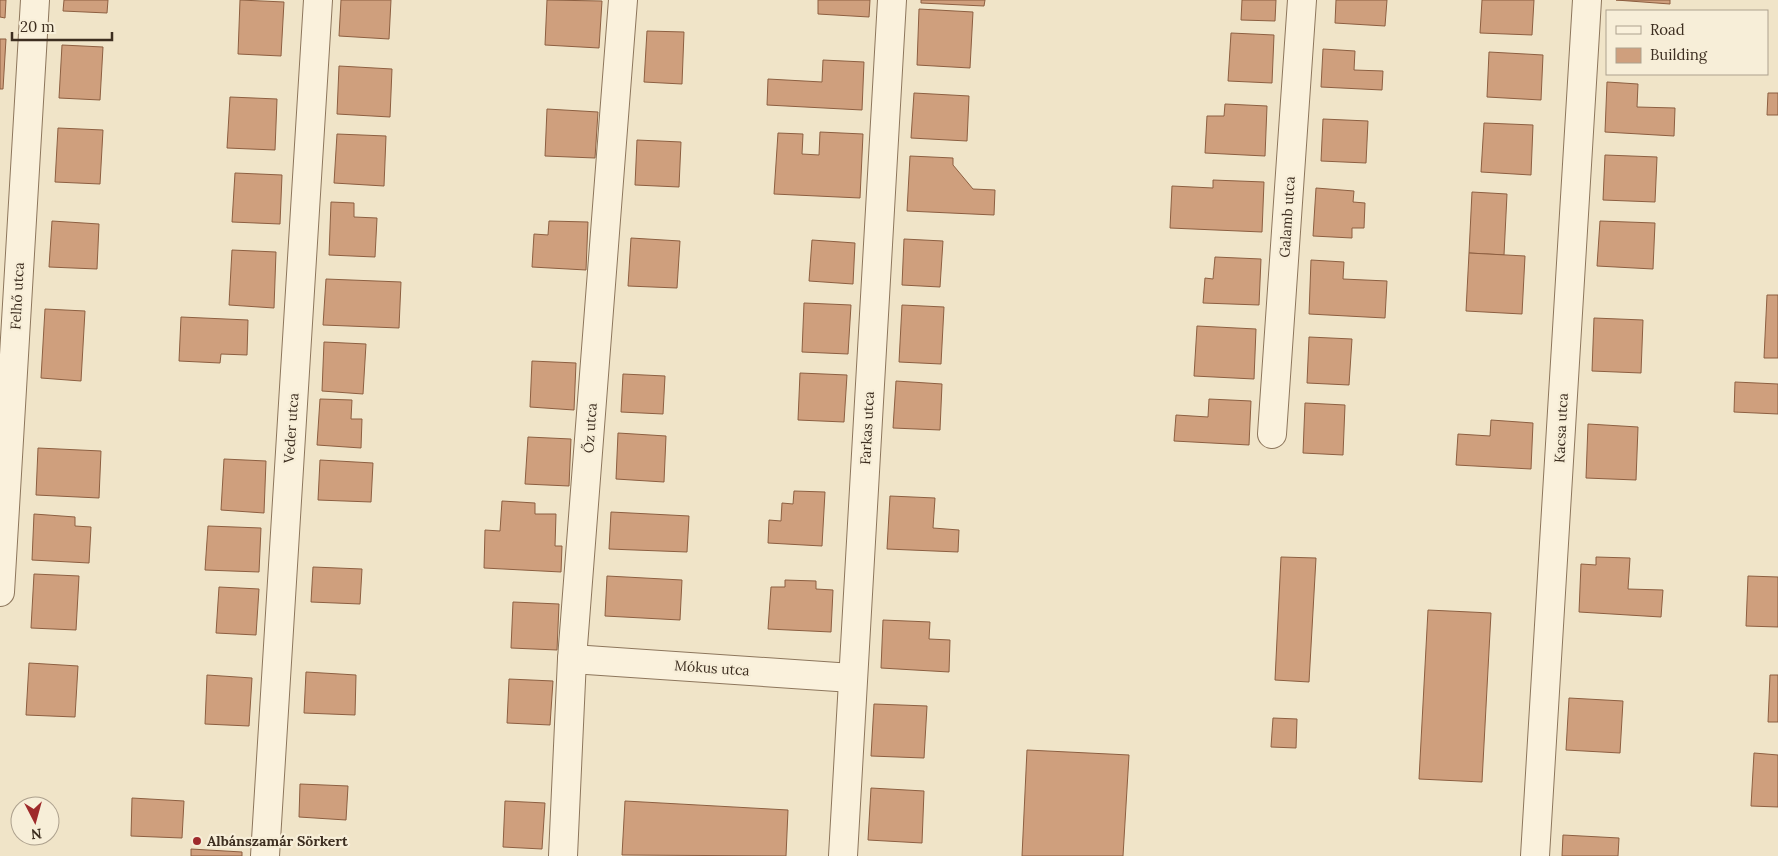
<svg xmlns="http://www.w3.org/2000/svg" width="1778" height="856" viewBox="0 0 1778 856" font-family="Lora,serif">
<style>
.building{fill:#cf9f7d;stroke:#8d5f41}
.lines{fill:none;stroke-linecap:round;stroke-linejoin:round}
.minor-casing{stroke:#8d765c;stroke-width:30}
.minor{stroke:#faf1dc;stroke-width:28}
.poi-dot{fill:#9e2a2b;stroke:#f7eed8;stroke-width:2}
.labels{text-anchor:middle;stroke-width:4.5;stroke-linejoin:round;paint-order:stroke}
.street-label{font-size:14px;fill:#3d2e20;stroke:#f7eed8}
.poi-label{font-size:14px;font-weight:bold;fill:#3d2e20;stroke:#f7eed8;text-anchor:start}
</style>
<rect width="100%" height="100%" fill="#f0e4c8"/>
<g class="building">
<path d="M0,0H6L5,18L0,17Z"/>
<path d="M64,0H108L107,13L63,11Z"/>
<path d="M240,0L284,2L281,56L238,54Z"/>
<path d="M341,0H391L389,39L339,36Z"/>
<path d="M547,0L602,1L599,48L545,45Z"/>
<path d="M818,0H870L869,17L818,14Z"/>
<path d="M921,0H985L984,6L921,3Z"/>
<path d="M1242,0H1276L1275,21L1241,20Z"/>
<path d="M1336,0H1387L1385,26L1335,23Z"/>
<path d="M1482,0H1534L1532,35L1480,33Z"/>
<path d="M1616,0H1670V4Z"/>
<path d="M919,9L973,12L970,68L917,65Z"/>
<path d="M647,31L684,32L682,84L644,82Z"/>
<path d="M1231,33L1274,35L1272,83L1228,81Z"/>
<path d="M0,39H6L3,89H0Z"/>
<path d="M62,45L103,47L100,100L59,98Z"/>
<path d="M1323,49L1355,51L1354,70L1383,71L1382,90L1321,87Z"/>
<path d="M1489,52L1543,55L1541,100L1487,97Z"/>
<path d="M823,60L864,62L862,110L767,105L768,79L822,82Z"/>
<path d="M339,66L392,69L390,117L337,114Z"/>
<path d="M1607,82L1638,84L1637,107L1675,108L1674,136L1605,132Z"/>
<path d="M914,93L969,96L967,141L911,138Z"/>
<path d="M1768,93H1778V115H1767Z"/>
<path d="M230,97L277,99L275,150L227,148Z"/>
<path d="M1225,104L1267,106L1265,156L1205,153L1207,116H1224Z"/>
<path d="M547,109L598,112L595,158L545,156Z"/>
<path d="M1323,119L1368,121L1366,163L1321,161Z"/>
<path d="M1484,123L1533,125L1531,175L1481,172Z"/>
<path d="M58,128L103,130L100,184L55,182Z"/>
<path d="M820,132L863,134L860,198L774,194L778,133L803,134L802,154L819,155Z"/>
<path d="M337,134L386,136L384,186L334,183Z"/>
<path d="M637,140L681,142L679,187L635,185Z"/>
<path d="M1605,155L1657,157L1655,202L1603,200Z"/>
<path d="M910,156L953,158V165L973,189L995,190L994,215L907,211Z"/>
<path d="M235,173L282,175L280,224L232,222Z"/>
<path d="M1213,180L1264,182L1262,232L1170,228L1172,186L1213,188Z"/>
<path d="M1316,188L1354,191L1353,202L1365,203L1364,228H1352V238L1313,236Z"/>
<path d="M1472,192L1507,194L1504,255L1469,253Z"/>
<path d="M331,202L354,203V217L377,218L375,257L329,255Z"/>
<path d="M52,221L99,224L97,269L49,267Z"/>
<path d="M549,221L588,222L586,270L532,267L534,234L548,235Z"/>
<path d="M1600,221L1655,223L1653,269L1597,266Z"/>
<path d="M631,238L680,241L677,288L628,286Z"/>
<path d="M904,239L943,241L940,287L902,285Z"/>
<path d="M812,240L855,243L853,284L809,281Z"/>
<path d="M232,250L276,252L274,308L229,305Z"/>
<path d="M1469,253L1525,256L1522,314L1466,311Z"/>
<path d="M1215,257L1261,259L1259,305L1203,303L1205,278L1213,279Z"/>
<path d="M1311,260L1344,262L1343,279L1387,281L1385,318L1309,314Z"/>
<path d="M326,279L401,282L399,328L323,325Z"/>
<path d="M1767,295H1778V358H1764Z"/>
<path d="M804,303L851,305L848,354L802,352Z"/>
<path d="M902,305L944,307L941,364L899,362Z"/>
<path d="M45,309L85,311L81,381L41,378Z"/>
<path d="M181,317L248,320L247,355L221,354L220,363L179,361Z"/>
<path d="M1594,318L1643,320L1641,373L1592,371Z"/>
<path d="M1197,326L1256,329L1254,379L1194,376Z"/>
<path d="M1309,337L1352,339L1349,385L1307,383Z"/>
<path d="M324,342L366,344L363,394L322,391Z"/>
<path d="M532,361L576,363L574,410L530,407Z"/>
<path d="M800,373L847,375L844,422L798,420Z"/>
<path d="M623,374L665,376L663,414L621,412Z"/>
<path d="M896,381L942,384L940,430L893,428Z"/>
<path d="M1735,382L1778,384V414L1734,412Z"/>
<path d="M320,399L352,400L351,419H362L361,448L317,445Z"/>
<path d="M1209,399L1251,401L1249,445L1174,441L1176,415L1208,417Z"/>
<path d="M1305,403L1345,405L1343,455L1303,453Z"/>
<path d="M1491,420L1533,423L1531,469L1456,465L1458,434L1490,436Z"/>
<path d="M1588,424L1638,427L1636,480L1586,478Z"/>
<path d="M618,433L666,436L664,482L616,479Z"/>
<path d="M528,437L571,439L569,486L525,484Z"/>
<path d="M38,448L101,451L99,498L36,495Z"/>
<path d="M224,459L266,461L264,513L221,510Z"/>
<path d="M320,460L373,463L371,502L318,500Z"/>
<path d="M794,491L825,492L822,546L768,543L769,520L781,521L782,503L793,504Z"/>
<path d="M890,496L935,498L933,528L959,530L958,552L887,549Z"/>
<path d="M502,501L535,503V514H556L555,546H562L561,572L484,568L485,530L500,531Z"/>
<path d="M611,512L689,516L687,552L609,549Z"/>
<path d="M34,514L75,517V526L91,527L89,563L32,560Z"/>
<path d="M208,526L261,528L259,572L205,570Z"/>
<path d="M1281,557L1316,558L1309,682L1275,680Z"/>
<path d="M1596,557L1630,558L1628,589L1663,590L1661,617L1579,612L1581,564L1596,565Z"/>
<path d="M313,567L362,569L360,604L311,602Z"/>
<path d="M34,574L79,576L76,630L31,628Z"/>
<path d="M607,576L682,580L680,620L605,616Z"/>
<path d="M1748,576L1778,577V627L1746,626Z"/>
<path d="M785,580L816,581V589L833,590L831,632L768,629L771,587H785Z"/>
<path d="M219,587L259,589L256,635L216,633Z"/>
<path d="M513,602L559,604L557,650L511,648Z"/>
<path d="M1428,610L1491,613L1482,782L1419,779Z"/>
<path d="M883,620L930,622L929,639L950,640L949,672L881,668Z"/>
<path d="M29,663L78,666L75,717L26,715Z"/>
<path d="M306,672L356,675L355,715L304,713Z"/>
<path d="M207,675L252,678L249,726L205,724Z"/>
<path d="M1770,675H1778V722H1768Z"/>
<path d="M509,679L553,681L550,725L507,723Z"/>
<path d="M1569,698L1623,701L1620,753L1566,750Z"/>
<path d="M874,704L927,706L924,758L871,756Z"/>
<path d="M1273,718L1297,719L1296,748L1271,747Z"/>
<path d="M1027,750L1129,755L1123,856H1022Z"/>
<path d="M1754,753L1778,755V807L1751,806Z"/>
<path d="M300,784L348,786L346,820L299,817Z"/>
<path d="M871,788L924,791L922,843L868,840Z"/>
<path d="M132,798L184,801L182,838L131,836Z"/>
<path d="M505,801L545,803L542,849L503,847Z"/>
<path d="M625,801L788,810L786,856L622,855Z"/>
<path d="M1563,835L1619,838L1618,856H1562Z"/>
<path d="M191,849L242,852V856H191Z"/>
</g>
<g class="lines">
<g class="minor-casing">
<g id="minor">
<path d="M1272,434L1302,0"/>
<path d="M0,592L35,0"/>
<path d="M572,659L852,678"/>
<path d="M265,856L318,0"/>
<path d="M563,856L572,659L623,0"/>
<path d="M843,856L892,0"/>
<path d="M1535,856L1587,0"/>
</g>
</g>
<use href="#minor" class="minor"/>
</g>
<circle class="poi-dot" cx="197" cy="841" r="5"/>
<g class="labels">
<g class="street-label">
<text transform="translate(1287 217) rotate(-86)" y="5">Galamb utca</text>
<text transform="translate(17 296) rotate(-87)" y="5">Felhő utca</text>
<text transform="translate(291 428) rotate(-86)" y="5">Veder utca</text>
<text transform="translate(590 428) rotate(-86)" y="5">Őz utca</text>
<text transform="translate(867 428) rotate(-87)" y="5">Farkas utca</text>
<text transform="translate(1561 428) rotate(-87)" y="5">Kacsa utca</text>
<text transform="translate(712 668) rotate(4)" y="5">Mókus utca</text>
</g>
<g class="poi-label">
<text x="207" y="846">Albánszamár Sörkert</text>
</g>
</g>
<rect x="1606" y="10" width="162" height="65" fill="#f7eed8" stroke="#ada18e"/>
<rect x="1616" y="26" width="25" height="8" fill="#faf1dc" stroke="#ada18e"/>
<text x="1650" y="35" font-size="15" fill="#3d2e20">Road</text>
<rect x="1616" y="48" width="25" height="15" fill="#cf9f7d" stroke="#ada18e"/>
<text x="1650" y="60" font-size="15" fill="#3d2e20">Building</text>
<g transform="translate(35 821) rotate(174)"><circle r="24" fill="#f7eed8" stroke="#ada18e"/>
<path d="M0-4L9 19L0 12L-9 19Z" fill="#9e2a2b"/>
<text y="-8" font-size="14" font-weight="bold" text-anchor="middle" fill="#3d2e20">N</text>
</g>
<path d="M12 32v8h100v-8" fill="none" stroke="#3d2e20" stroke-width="2.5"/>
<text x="20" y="32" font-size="15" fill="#3d2e20" stroke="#f7eed8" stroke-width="4" paint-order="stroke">20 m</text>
</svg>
